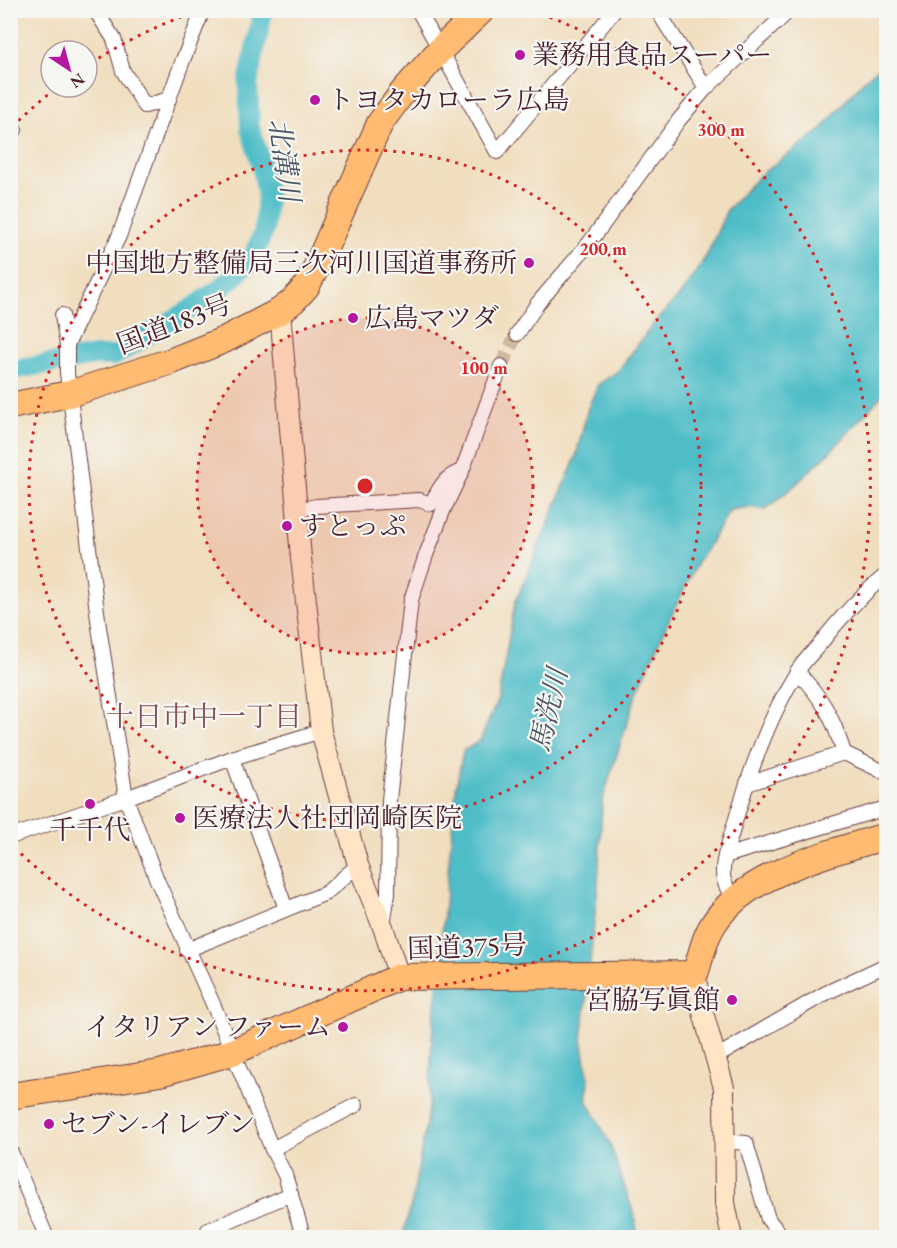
<svg xmlns="http://www.w3.org/2000/svg" width="897" height="1248" viewBox="0 0 897 1248" font-family="'EB Garamond','Noto Serif JP',serif">
<style>
.water{fill:#4fbdc8;stroke:#4c6e7a;stroke-width:1.5}
.lines{fill:none;stroke-linecap:round;stroke-linejoin:round}
.river{stroke:#4fbdc8;stroke-width:20}
.street-tunnel{stroke:#d0b8a1;stroke-width:14;stroke-dasharray:14 7;stroke-linecap:butt}
.street-casing{stroke:#633c41;stroke-width:16}
.secondary-casing{stroke:#633c41;stroke-width:22}
.highway-casing{stroke:#633c41;stroke-width:28}
.street{stroke:#fff;stroke-width:14}
.secondary{stroke:#ffe4c6;stroke-width:20}
.highway{stroke:#ffbb71;stroke-width:26}
.ring{fill:none;stroke:#d62828;stroke-width:3;stroke-dasharray:3 6}
.poi-dot{fill:#b5179e;stroke:#f6f6f2;stroke-width:2}
.labels{text-anchor:middle;stroke-width:4.5;stroke-linejoin:round;paint-order:stroke}
.poi-label{font-size:27px;fill:#4a1f2b;stroke:#f6f6f2;text-anchor:start}
.street-label{font-size:27px;fill:#4a1f2b;stroke:#f6f6f2}
.water-label{font-size:28px;font-style:italic;fill:#4c5662;stroke:#f6f6f2}
.neighbourhood-label{font-size:28px;fill:#865055;stroke:#f6f6f2}
.centre{fill:#d62828;stroke:#f6f6f2;stroke-width:3}
.ring-label{font-size:18px;text-anchor:middle;font-weight:bold;fill:#d62828;stroke:#f6f6f2;stroke-width:4.5;stroke-linejoin:round;paint-order:stroke}
</style>
<rect width="100%" height="100%" fill="#f6f6f2"/>
<filter id="ink" filterUnits="userSpaceOnUse"><feTurbulence type="fractalNoise" baseFrequency=".0167" numOctaves="2"/><feDisplacementMap in="SourceGraphic" scale="12" xChannelSelector="R" yChannelSelector="G"/><feConvolveMatrix kernelMatrix="1 2 1 2 8 2 1 2 1" color-interpolation-filters="sRGB"/></filter>
<filter id="wash" filterUnits="userSpaceOnUse"><feTurbulence type="fractalNoise" baseFrequency=".008" numOctaves="4" result="noise"/><feDisplacementMap in="SourceGraphic" scale="24" xChannelSelector="R" yChannelSelector="G"/><feGaussianBlur stdDeviation="1.35" result="paint"/><feColorMatrix in="noise" values="0 0 0 0 0 0 0 0 0 0 0 0 0 0 0 0 0 1.4 0 .05"/><feComposite in="paint" operator="in"/></filter>
<g filter="url(#wash)">
<rect width="100%" height="100%" fill="#f1debf"/>
<path class="water" d="M886,62V391L834,448L794,486L765,510L749,507L730,510L697,563L666,626L636,695L602,801L598,885L582,1039L589,1083L586,1098L610,1144L636,1221L637,1237L402,1238L412,1202L429,1108L432,1038L456,789L463,751L480,741L498,699L515,603L576,457L588,408L598,385L618,371L655,322L681,294L707,255L727,210L760,175L821,130L864,80Z"/>
<g class="lines">
<path class="river" d="M10,370L95,356H114L194,307L218,290L235,276L254,255L264,231L267,197L262,167L250,128L248,84L263,10"/>
</g>
</g>
<g filter="url(#ink)">
<g class="lines">
<path class="street-tunnel" d="M501,366L517,334"/>
<g class="street-casing">
<g id="street">
<path d="M203,10L183,60L119,236L67,345V373L99,627L126,798L157,880L213,1004L272,1149L285,1175L301,1229V1238"/>
<path d="M418,10L497,152L615,10"/>
<path d="M657,10L706,88"/>
<path d="M97,13L114,39L123,71L145,106L169,99"/>
<path d="M10,123L15,130"/>
<path d="M62,315L67,345"/>
<path d="M517,334L538,303L590,242L679,120L706,88L790,10"/>
<path d="M296,510L317,506L419,500L431,504C439,489 444,476 462,471"/>
<path d="M797,671C824,701 832,715 844,753"/>
<path d="M232,758L286,909"/>
<path d="M747,784L844,753L886,773"/>
<path d="M10,837L126,798L232,758L321,731"/>
<path d="M725,856L886,808"/>
<path d="M733,900C724,883 720,876 725,856C743,794 762,728 797,672C803,662 812,653 820,644C840,618 861,595 886,575"/>
<path d="M383,925L388,894L389,800L411,600L426,555L443,511L462,471L501,366"/>
<path d="M187,950L326,893L358,865"/>
<path d="M716,1057L826,993L886,965"/>
<path d="M723,1141L746,1143L768,1219L783,1238"/>
<path d="M272,1149L356,1105"/>
<path d="M10,1150L47,1238"/>
<path d="M208,1230L291,1194"/>
<path d="M882,1238L886,1234"/>
</g>
</g>
<g class="secondary-casing">
<g id="secondary">
<path d="M280,311L301,558L321,731L358,865L383,927L399,977"/>
<path d="M695,974L701,1005L724,1088L725,1203L732,1238"/>
</g>
</g>
<g class="highway-casing">
<g id="highway">
<path d="M10,406L69,394L172,361L224,340L280,311L293,301L306,287L318,264L380,123L402,93L440,50L482,10"/>
<path d="M10,1096L160,1073L233,1052L399,977L695,974C700,960 703,943 710,930C739,874 831,853 886,836"/>
</g>
</g>
<use href="#street" class="street"/>
<use href="#secondary" class="secondary"/>
<use href="#highway" class="highway"/>
</g>
</g>
<circle cx="365" cy="486" r="168" fill="#d62828" fill-opacity=".12"/>
<g class="ring">
<circle cx="365" cy="486" r="168"/>
<circle cx="365" cy="486" r="336"/>
<path d="M12 127A504 504 0 0 1 55 89M91 63A504 504 0 0 1 197 11M533 11A504 504 0 1 1 12 845"/>
</g>
<g class="poi-dot">
<circle cx="520" cy="55" r="6"/>
<circle cx="315" cy="100" r="6"/>
<circle cx="529" cy="263" r="6"/>
<circle cx="353" cy="318" r="6"/>
<circle cx="287" cy="526" r="6"/>
<circle cx="90" cy="804" r="6"/>
<circle cx="180" cy="818" r="6"/>
<circle cx="732" cy="1000" r="6"/>
<circle cx="343" cy="1027" r="6"/>
<circle cx="49" cy="1124" r="6"/>
</g>
<g class="labels">
<g class="poi-label">
<text x="532" y="64">業務用食品スーパー</text>
<text x="327" y="109">トヨタカローラ広島</text>
<text x="517" y="272" text-anchor="end">中国地方整備局三次河川国道事務所</text>
<text x="365" y="327">広島マツダ</text>
<text x="299" y="535">すとっぷ</text>
<text x="192" y="827">医療法人社団岡崎医院</text>
<text x="90" y="839" text-anchor="middle">千千代</text>
<text x="720" y="1009" text-anchor="end">宮脇写眞館</text>
<text x="331" y="1036" text-anchor="end">イタリアン ファーム</text>
<text x="61" y="1133">セブン-イレブン</text>
</g>
<g class="street-label">
<text transform="translate(174 324) rotate(-21)" y="9">国道183号</text>
<text transform="translate(467 947) rotate(-2)" y="9">国道375号</text>
</g>
<g class="water-label">
<text transform="translate(285 160) rotate(82)" y="10">北溝川</text>
<text transform="translate(548 710) rotate(-77)" y="10">馬洗川</text>
</g>
<g class="neighbourhood-label">
<text x="204" y="726">十日市中一丁目</text>
</g>
</g>
<circle cx="365" cy="486" r="9" class="centre"/>
<g class="ring-label">
<text x="721" y="136">300 m</text>
<text x="603" y="255">200 m</text>
<text x="484" y="374">100 m</text>
</g>
<rect width="897" height="1248" fill="none" stroke="#f6f6f2" stroke-width="36"/>
<g transform="translate(69 69) rotate(144)"><circle r="28" fill="#f6f6f2" stroke="#b1a0a2" stroke-width="1.5"/>
<path d="M0-4.5L10 22L0 15L-10 22Z" fill="#b5179e"/>
<text y="-9" font-size="16" font-weight="bold" text-anchor="middle" fill="#4a1f2b">N</text>
</g>
</svg>
